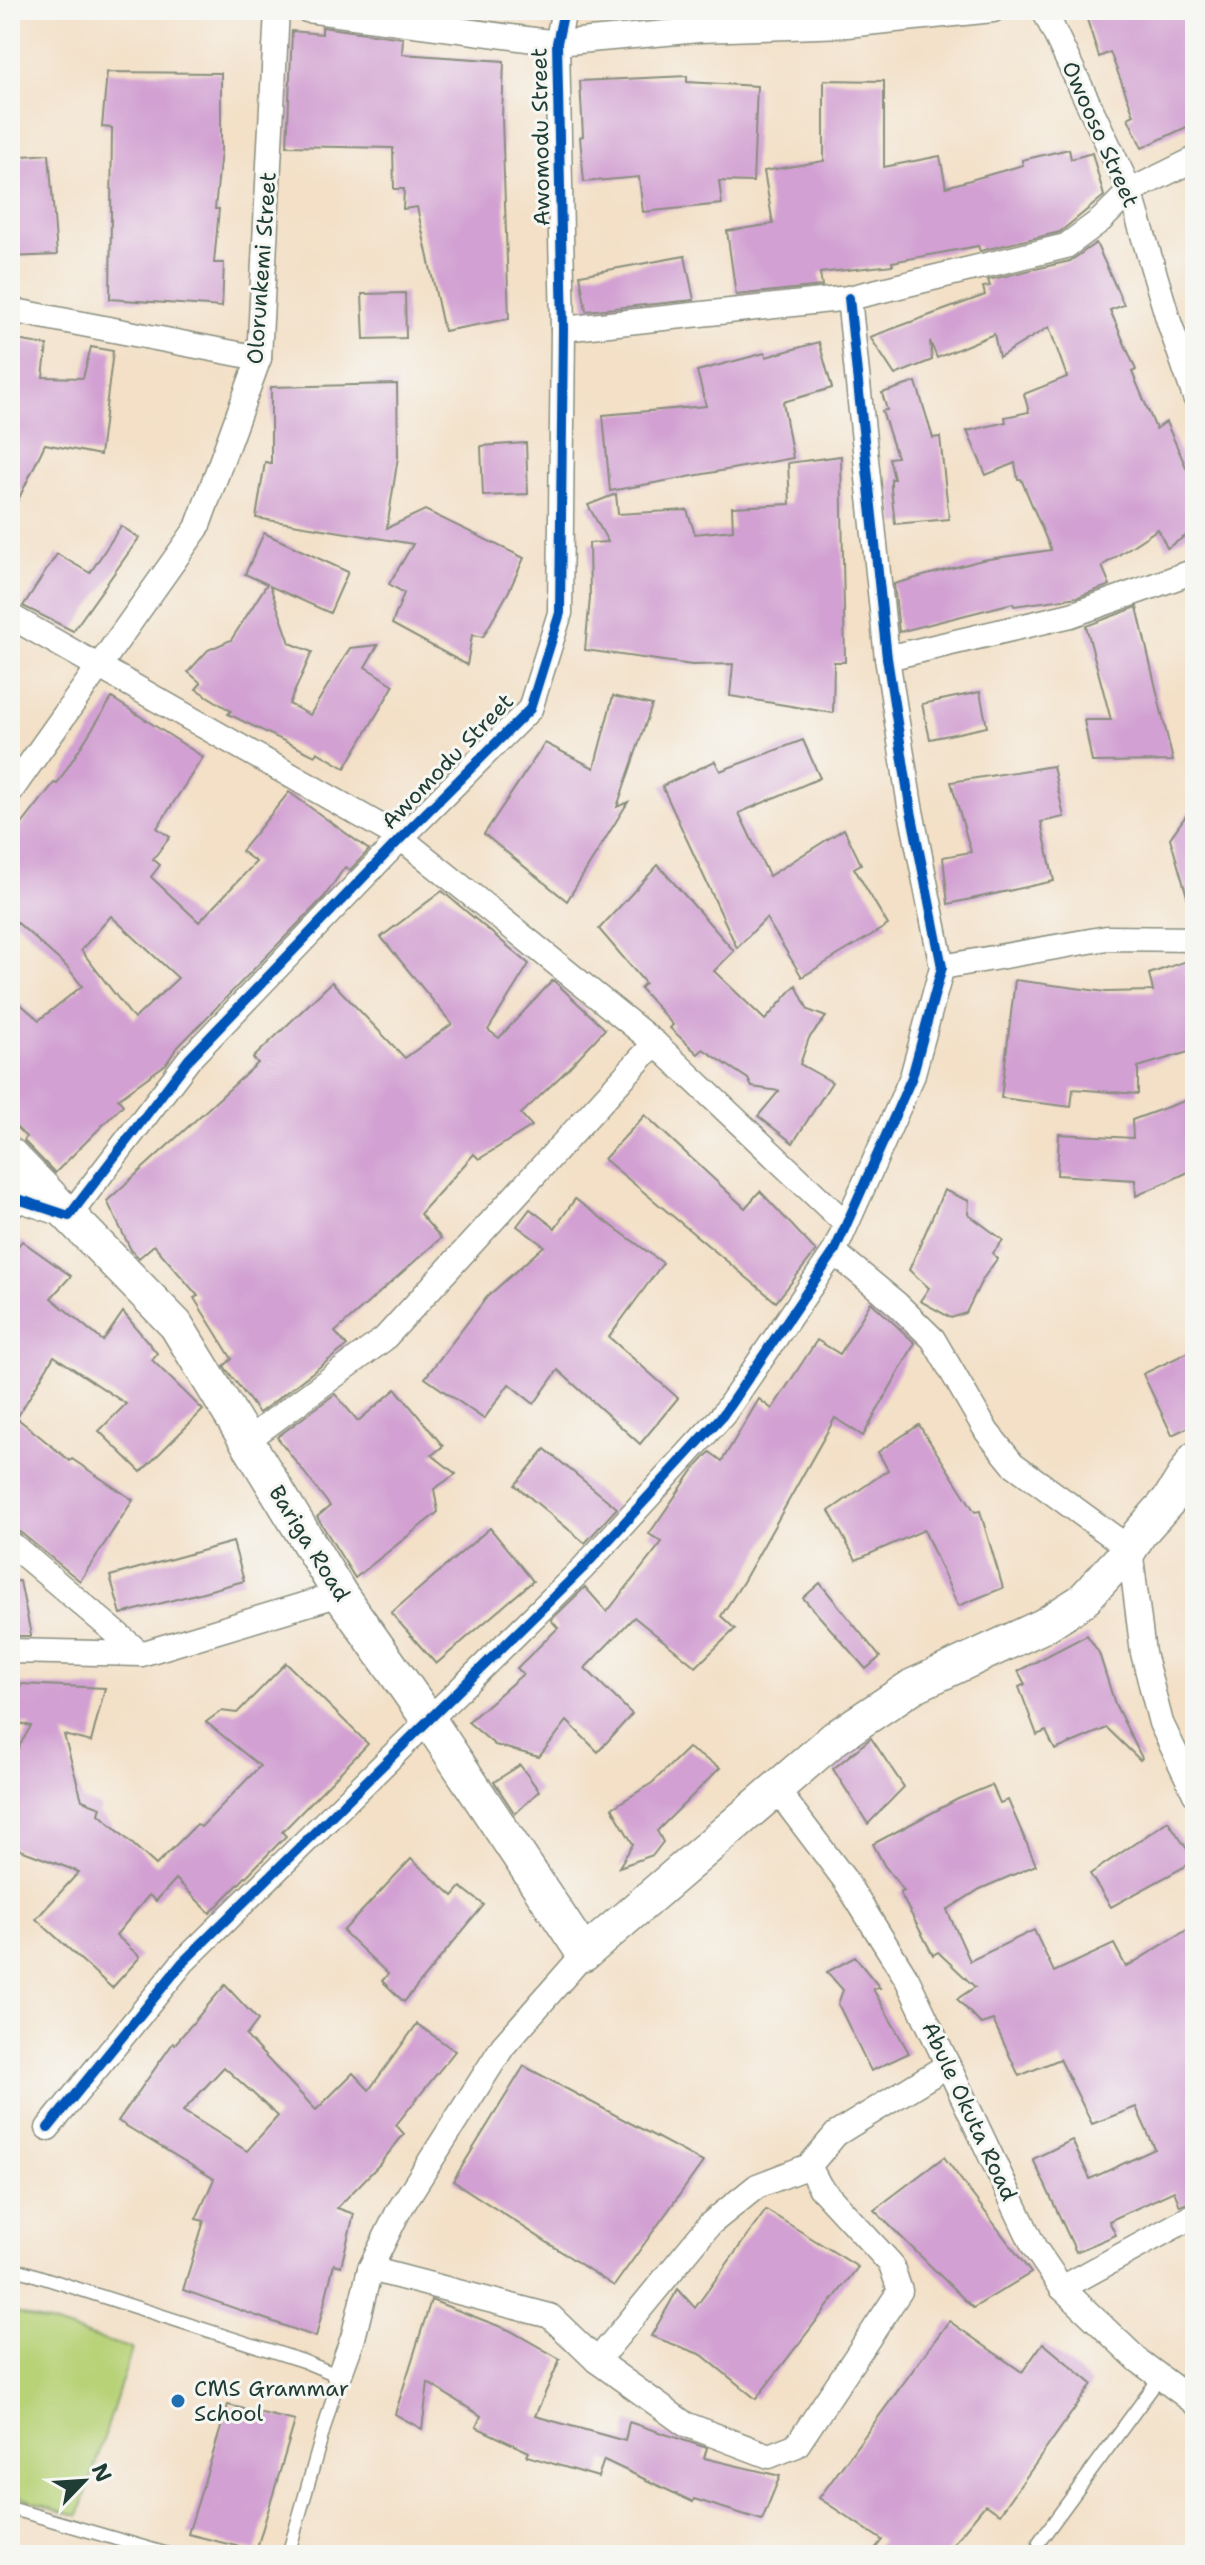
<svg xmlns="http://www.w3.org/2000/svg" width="1205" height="2565" viewBox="0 0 1205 2565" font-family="'Shantell Sans',sans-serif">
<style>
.green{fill:#b7d277;stroke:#6b8856;stroke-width:2}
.building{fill:#d2a0d2;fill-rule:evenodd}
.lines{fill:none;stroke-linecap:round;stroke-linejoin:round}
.lane-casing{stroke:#898e7e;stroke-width:15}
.street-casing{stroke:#898e7e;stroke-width:27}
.secondary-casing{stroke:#898e7e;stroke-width:37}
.lane{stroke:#fff;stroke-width:12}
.street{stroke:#fff;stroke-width:24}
.secondary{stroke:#fff;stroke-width:34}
.cycleway-casing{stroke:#f6f6f2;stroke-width:15}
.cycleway{stroke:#0057b8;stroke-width:10}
.poi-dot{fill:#1f6fb2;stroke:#f6f6f2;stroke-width:3}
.labels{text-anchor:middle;stroke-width:6;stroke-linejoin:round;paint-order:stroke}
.street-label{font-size:22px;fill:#1f3d34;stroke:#f6f6f2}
.poi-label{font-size:22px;fill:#1f3d34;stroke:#f6f6f2;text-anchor:start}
</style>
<rect width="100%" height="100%" fill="#f6f6f2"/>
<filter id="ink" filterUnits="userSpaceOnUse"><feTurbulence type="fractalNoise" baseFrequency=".0125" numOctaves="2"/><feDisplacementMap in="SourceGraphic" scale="16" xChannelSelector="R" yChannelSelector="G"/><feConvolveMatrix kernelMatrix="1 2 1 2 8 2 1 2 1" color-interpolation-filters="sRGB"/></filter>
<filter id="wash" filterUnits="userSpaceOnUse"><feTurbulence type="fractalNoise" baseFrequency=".006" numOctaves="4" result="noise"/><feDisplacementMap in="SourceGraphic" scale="32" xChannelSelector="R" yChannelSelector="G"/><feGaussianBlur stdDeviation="1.8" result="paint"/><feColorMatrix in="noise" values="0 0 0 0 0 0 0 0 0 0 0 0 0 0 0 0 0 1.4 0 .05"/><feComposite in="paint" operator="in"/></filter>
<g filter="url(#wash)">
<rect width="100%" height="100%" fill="#f3e0c7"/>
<path class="green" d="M10,2311L132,2349L79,2516L10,2494Z"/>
<g id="blocks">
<g class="building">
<path d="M1084,10H1195V123L1142,148L1128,118L1134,115L1110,52L1099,57Z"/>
<path d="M322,27L403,38L402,54L504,61L502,118L509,319L444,331L417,207L403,209L404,189H394L393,148L287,146L292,31L322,34Z"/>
<path d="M107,72L221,73V151L215,209H219L214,263H224L222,307L110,299L112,128L102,127Z"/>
<path d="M687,76V82L757,86L753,182L719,181L722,204L643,212L639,177L584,182L580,137L583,136L580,81Z"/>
<path d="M824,80L884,81V167L940,156L946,187L1023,165L1022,160L1069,149L1071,159L1092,153L1104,196L1060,232L980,251L978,246L892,262L893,265L820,273L822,286L736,295L727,231L773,224L764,171L824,161Z"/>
<path d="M49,154L57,255L10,257V157Z"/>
<path d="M1096,243L1124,305L1110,310L1136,370L1132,372L1156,429L1166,422L1195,487V530L1167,548L1158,529L1102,566L1110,585L1078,597L1014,606L1013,603L899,632L894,584L982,560L1051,550L1021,479H1018L1015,463L986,475L967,431L1006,422L1005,417L1029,412L1024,394L1067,377L1049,327L999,357L994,334L937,358L930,341L932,360L895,375L870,337L985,295L983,287L990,286L988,280L1070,261Z"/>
<path d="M685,256L694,300L586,311L580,275Z"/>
<path d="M405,293L406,338L364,339L362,294Z"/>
<path d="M10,339L47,345L43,377L83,378L91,347L113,351L100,455L45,444L10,517Z"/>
<path d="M819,342L832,388L783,402L793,458L610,491L603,415L706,406L697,371L765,353L766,357Z"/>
<path d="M916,382L933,438L940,437L949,519L895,524L891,489V479H894L889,458L897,457L882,411L887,410L882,393Z"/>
<path d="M397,384L398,457L387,528L425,510L524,558L509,591L483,637L472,635L467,665L392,624L404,593L389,584L413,544L256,518L265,462L271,463V387Z"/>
<path d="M526,443L528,494L483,496L481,446Z"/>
<path d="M841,456L845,662H834L833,713L730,696L733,664L692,665L585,650L590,598L589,543L608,542L588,505L616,494L618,514L687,510L695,534L733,530L732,507L790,504L788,463Z"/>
<path d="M121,526L139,538L73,631L23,606L57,554L90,573Z"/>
<path d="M264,533L348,572L330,613L270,586L290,643L312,652L289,704L310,715L350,648L378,645L365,667L394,685L345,768L317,752L315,756L228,714L231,711L196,689L201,683L188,672L208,650L231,640L267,584L245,574Z"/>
<path d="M1137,607L1173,761L1092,762L1084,720H1111L1086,626Z"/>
<path d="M980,692L987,727L930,739L922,704Z"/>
<path d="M613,696L652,705L617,807L628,802L567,901L484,834L545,743L594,768Z"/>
<path d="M112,698L203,757L157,828L170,837L153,859L160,865L151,877L199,922L256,862L241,851L289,792L369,850L350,870L345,867L324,897L176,1049L166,1064L118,1099L123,1105L55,1173L24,1141L26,1137L10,1121V995L39,1020L82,986L67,967L10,916V840L54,783L57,784ZM111,916L178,978L134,1019L81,950Z"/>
<path d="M803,740L820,778L739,813L769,876L844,829L861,864L854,868L888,925L802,977L766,918L737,948L662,786L715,761L720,771Z"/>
<path d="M1053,766L1064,817L1041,822L1054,881L948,904L943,857L971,852L951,782Z"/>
<path d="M1195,803V902L1189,903L1170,838Z"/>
<path d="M658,865L734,951L714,971L765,1020L796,985L808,1010L826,1017L809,1038L800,1064L832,1082L793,1143L758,1116L779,1091L752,1087L748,1079L703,1049L698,1054L670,1028L673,1025L640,988L645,983L599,929Z"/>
<path d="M442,891L529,964L488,1030L499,1038L553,980L605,1029L564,1073L521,1114L532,1126L479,1159L474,1154L420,1214L441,1238L335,1332L347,1346L259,1413L224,1366L232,1359L194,1298L198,1296L154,1245L139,1258L131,1250L107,1201L258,1063L253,1058L332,982L405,1058L452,1024L381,937Z"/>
<path d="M1195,958V1050L1138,1067V1094L1073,1089L1071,1107L1001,1098L1015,980L1106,992L1153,991L1149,974Z"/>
<path d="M1195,1097V1169L1136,1196L1135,1180L1057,1175L1059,1134L1133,1138L1132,1120Z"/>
<path d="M645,1115L745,1208L760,1191L816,1251L776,1302L604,1159Z"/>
<path d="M944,1190L969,1201L968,1214L1003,1240L993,1253L997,1259L982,1280L966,1313L951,1318L920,1301L929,1288L909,1270Z"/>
<path d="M575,1199L663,1263L609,1337L678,1398L640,1444L558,1370L534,1404L509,1384L484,1419L425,1378L487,1297L544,1246L517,1226L530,1209L555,1228Z"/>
<path d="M22,1241L71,1276L51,1298L103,1341L123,1312L157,1353L152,1360L203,1410L141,1472L99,1431L126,1404L54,1356L17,1418L70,1461L72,1459L133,1500L80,1581L20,1532L10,1528V1256Z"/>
<path d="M871,1302L915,1343L863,1436L835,1418L743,1582L721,1616L735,1629L696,1667L634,1617L585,1668L632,1714L598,1752L567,1721L539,1757L495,1745L468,1722L523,1674L517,1668L558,1628L551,1620L585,1587L607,1612L662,1542L649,1534L694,1469L710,1452L722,1461L759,1399L772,1409L817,1340L840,1354Z"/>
<path d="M1195,1349V1424L1172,1435L1143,1374Z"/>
<path d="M396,1389L443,1446L432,1455L456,1474L434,1489L438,1512L355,1578L317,1517L330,1506L277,1437L335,1394L358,1421Z"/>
<path d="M919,1425L975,1512L980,1511L1003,1588L958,1606L924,1530L856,1560L829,1511L888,1470L878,1452Z"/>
<path d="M545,1449L617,1508L585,1543L515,1485Z"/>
<path d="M490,1528L533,1581L436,1664L391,1613Z"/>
<path d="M233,1542L244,1581L121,1614L110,1576Z"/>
<path d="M20,1581L31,1635V1636H10V1582Z"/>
<path d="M820,1583L880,1657L866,1669L803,1598Z"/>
<path d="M1087,1635L1099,1653L1115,1704L1142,1758L1140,1760L1107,1728L1055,1750L1046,1731L1037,1735L1019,1687L1025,1684L1018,1671Z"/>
<path d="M286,1663L368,1744L282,1832L286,1836L210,1913L176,1879L156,1901L149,1895L116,1935L140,1957L112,1988L36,1919L79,1872L10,1846V1762L31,1726L10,1721L21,1684L105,1688L91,1742L64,1735L82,1800L101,1807L99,1814L156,1865L197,1824L201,1827L260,1766L206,1722L221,1711L237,1713Z"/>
<path d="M871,1738L904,1787L868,1824L833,1769Z"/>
<path d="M688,1748L720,1768L657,1831L663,1842L653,1855L619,1867L633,1844L612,1808L652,1783Z"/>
<path d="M520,1765L539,1791L515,1814L494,1782Z"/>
<path d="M992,1785L1000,1803L1008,1800L1036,1865L980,1889L947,1910L970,1961L1034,1930L1054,1972L1114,1944L1126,1967L1195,1925V2200L1180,2206L1174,2191L1109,2221L1116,2235L1076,2252L1033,2159L1072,2140L1090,2179L1155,2149L1136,2107L1092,2124L1060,2059L1019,2076L993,2020L981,2024L957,1999L975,1987L938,1952L933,1955L900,1893L904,1891L884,1865L873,1844L958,1799Z"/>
<path d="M1168,1821L1195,1861L1111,1907L1090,1874Z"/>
<path d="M411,1859L453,1896L461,1887L484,1905L404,2002L382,1981L388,1974L343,1931Z"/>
<path d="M855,1957L880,1988L873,1989L909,2053L871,2071L838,2004L843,1990L827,1972Z"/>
<path d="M225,1985L258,2020L246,2036L316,2110L353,2073L369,2090L417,2024L455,2051L396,2125L404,2134L379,2165L337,2208L354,2214L341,2266L334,2264L316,2337L183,2290L204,2221L196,2219L214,2179L118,2121L173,2043L175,2044ZM224,2067L278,2116L247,2151L183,2111Z"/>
<path d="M524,2066L703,2162L614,2286L453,2181Z"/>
<path d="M944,2157L1031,2273L973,2308L874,2210Z"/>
<path d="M766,2210L858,2267L756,2399L702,2355L651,2336L678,2289L695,2308Z"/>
<path d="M431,2300L509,2330L560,2359L535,2416L625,2441L629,2422L707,2448L704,2458L780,2476L762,2520L694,2499L693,2502L604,2460L598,2477L527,2456L529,2452L476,2427L481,2416L428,2383L422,2429L395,2414Z"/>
<path d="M949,2321L1022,2372L1043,2343L1092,2384L1000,2514L985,2505L944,2555H870L882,2540L819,2498Z"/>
<path d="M228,2405L295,2421L256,2551L188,2534Z"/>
</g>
</g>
</g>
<g filter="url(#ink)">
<use href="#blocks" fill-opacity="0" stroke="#898e7e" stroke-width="2"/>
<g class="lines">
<g class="lane-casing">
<g id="lane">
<path d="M10,2267L303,2361L339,2376L288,2555"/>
<path d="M10,2508L171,2555"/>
<path d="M1039,2542L1161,2376"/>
</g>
</g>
<g class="street-casing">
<g id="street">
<path d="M307,10L557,43L699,30L847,25L993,10"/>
<path d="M1044,10L1130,191L1169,322L1195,397"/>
<path d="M10,310L259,358"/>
<path d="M563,329L849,298L1066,246L1101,220L1130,191L1195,159"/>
<path d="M10,616L401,838L655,1043L846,1224"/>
<path d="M887,658L1071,615L1195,571"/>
<path d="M10,792L197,528L259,358L277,10"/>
<path d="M942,967L1107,938L1195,939"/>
<path d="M10,1207L21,1200L69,1216L189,1059L401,838L530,709L560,613L563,329L557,43L564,10"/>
<path d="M834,1252L897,1304L933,1339L987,1432L1013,1464L1130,1549L1143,1653L1161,1723L1195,1794"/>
<path d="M246,1441L384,1339L655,1043"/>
<path d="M10,1543L141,1654"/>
<path d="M10,1651L141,1654L340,1594"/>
<path d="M777,1790L845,1880L907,1979L1034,2247L1062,2288L1139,2361L1195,2403"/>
<path d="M48,2128L183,1962L583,1568L723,1415L834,1252L912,1077L942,967L910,806L887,658L849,298"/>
<path d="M370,2269L550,2316L597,2361L685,2424L769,2456L797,2445L900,2291L891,2264L820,2187L809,2166L836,2134L948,2065"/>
<path d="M1062,2288L1195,2215"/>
<path d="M597,2361L710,2224L757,2186L809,2166"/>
<path d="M339,2376L353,2338L370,2269L398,2212L503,2046L584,1954"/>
</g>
</g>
<g class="secondary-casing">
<path id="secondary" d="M10,1155L176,1325L340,1594L428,1719L584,1954L835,1738L913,1686L1043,1626L1082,1601L1130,1549L1139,1534L1170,1499L1195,1459"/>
</g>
<use href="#lane" class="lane"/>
<use href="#street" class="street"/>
<use href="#secondary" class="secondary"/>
<g class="cycleway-casing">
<g id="cycleway">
<path d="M10,1207L21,1200L69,1216L189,1059L401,838L530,709L560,613L563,329L557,43L564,10"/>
<path d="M48,2128L183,1962L583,1568L723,1415L834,1252L912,1077L942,967L910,806L887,658L849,298"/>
</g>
</g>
<use href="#cycleway" class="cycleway"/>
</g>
</g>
<circle class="poi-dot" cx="178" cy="2401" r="8"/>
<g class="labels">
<g class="street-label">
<text transform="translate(1101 134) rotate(66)" y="8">Owooso Street</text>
<text transform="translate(540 137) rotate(-91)" y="8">Awomodu Street</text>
<text transform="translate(261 268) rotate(-86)" y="8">Olorunkemi Street</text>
<text transform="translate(447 761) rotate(-46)" y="8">Awomodu Street</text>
<text transform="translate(310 1543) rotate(58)" y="8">Bariga Road</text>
<text transform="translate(970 2111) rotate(65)" y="8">Abule Okuta Road</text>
</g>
<g class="poi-label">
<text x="194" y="2396">CMS Grammar<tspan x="194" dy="25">School</tspan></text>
</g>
</g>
<rect width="1205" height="2565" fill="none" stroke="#f6f6f2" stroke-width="40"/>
<g transform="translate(84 2481) rotate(65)" stroke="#f6f6f2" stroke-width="6" paint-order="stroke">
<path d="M0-6L14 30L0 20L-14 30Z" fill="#1f3d34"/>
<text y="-12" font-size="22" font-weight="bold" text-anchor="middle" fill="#1f3d34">N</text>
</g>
</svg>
